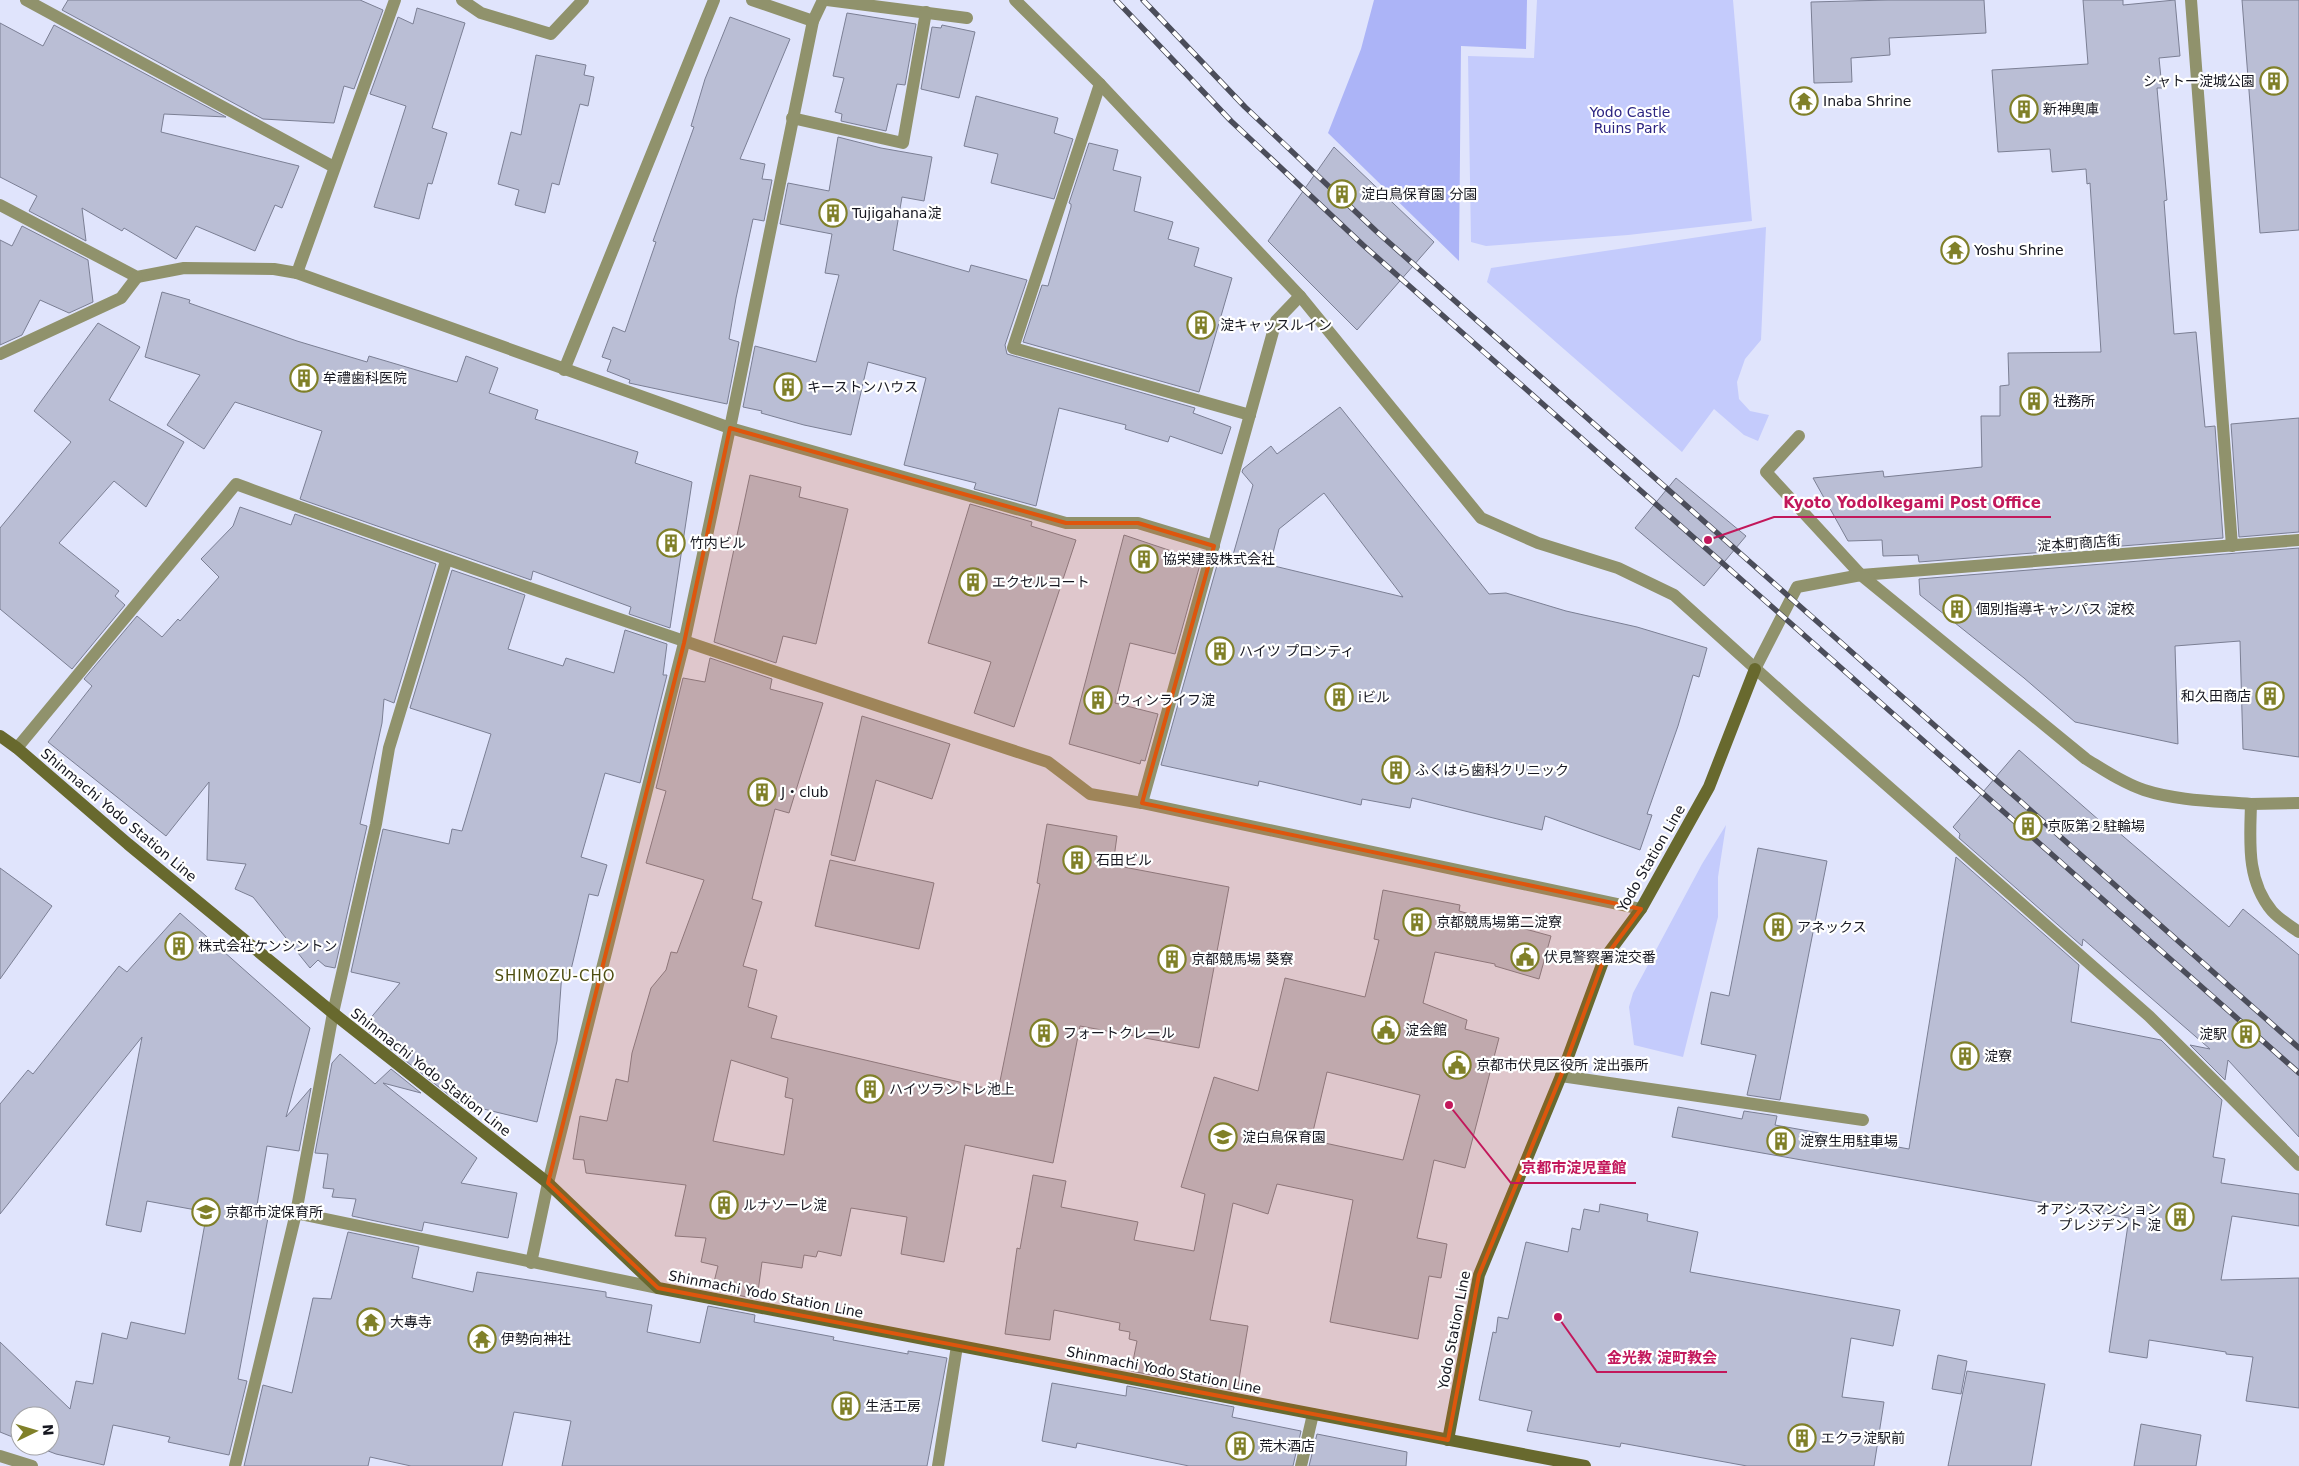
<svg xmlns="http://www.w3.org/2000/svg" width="2299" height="1466" viewBox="0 0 2299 1466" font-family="'DejaVu Sans','Noto Sans JP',sans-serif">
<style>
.green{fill:#c4cbfc}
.water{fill:#acb4f7}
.building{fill:#babed5;stroke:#7b7f94;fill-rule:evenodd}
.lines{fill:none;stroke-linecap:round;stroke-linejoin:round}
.service{stroke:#90926c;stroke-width:12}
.minor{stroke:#90926c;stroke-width:12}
.tertiary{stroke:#90926c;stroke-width:12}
.secondary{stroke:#68692e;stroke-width:12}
.rail-casing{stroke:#4b4d5a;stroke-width:5.5}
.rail{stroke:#fff;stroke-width:4;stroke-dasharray:11;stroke-linecap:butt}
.marked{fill:#de560d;fill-opacity:0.2;stroke:#de560d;stroke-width:4;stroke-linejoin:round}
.labels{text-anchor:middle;stroke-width:4.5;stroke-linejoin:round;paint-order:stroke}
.poi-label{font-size:14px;fill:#161720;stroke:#fff;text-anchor:start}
.park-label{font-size:14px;fill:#2c2581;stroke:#fff}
.street-label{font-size:14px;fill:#161720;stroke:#fff}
.neighbourhood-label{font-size:15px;letter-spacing:1px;fill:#4e4e11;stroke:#fff}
.leader{fill:none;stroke:#c2185b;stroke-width:2}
.callout-dot{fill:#c2185b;stroke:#fff;stroke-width:2}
.callout-label{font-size:15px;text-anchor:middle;font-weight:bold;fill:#c2185b;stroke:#fff;stroke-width:4.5;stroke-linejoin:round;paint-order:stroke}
</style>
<rect width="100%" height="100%" fill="#e0e4fc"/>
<g class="green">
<path d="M1537,0H1733L1752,221L1628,235L1486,246L1471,242L1468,56L1534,58Z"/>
<path d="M1766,227L1761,340L1745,359L1737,382L1739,399L1750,411L1769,415L1758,441L1744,435L1714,409L1682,452L1487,282L1491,268Z"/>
<path d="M1726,825L1718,877V917L1683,1057L1634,1045L1629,1007L1633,993L1702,864Z"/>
</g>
<path class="water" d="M1374,0H1527L1526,49L1461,46L1459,261L1328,133L1361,49Z"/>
<g class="building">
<path d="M68,0H360L383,10L354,89L344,86L334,123L263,119L62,10Z"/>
<path d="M1888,0H1984L1986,33L1889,38L1890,55L1851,58L1852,82L1814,83L1811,2Z"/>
<path d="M2083,0H2123V5L2175,0L2180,56L2159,58L2162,88H2157L2167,200L2164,201L2174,334L2196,332L2205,427L2215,426L2223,538L1919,562L1918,555L1883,556L1882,540L1848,541L1813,478L1883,471L1884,477L1982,467L1981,416H2000V386L2009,385L2008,353L2101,352L2090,183L2087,184L2086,169L2052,172L2050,149L1998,152L1992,70L2088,64Z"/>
<path d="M2242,0H2299V230L2260,233Z"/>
<path d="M417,8L465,23L432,128L447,133L432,184L428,183L419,219L374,207L406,106L370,94L398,17L413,24Z"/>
<path d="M847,13L916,24L905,85L897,84L886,131L841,121L842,114L835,112L844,78L833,76Z"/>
<path d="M730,17L790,39L740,159L765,164L762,179L772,180L764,221L753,219L736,298L729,339L739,342L727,404L629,383L630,380L607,371L611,360L602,357L613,327L625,332L656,242L653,241L694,127L691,126L705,79Z"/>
<path d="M0,23L43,46L54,25L226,117L164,114L161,132L299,166L282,208L275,205L255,251L196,226L176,259L124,228L122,231L82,208L86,241L29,211L37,196L0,177Z"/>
<path d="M942,25L975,32L959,98L921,89L932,27L941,28Z"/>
<path d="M536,55L586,65L584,75L594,77L588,106L580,104L559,185L552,183L545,213L515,205L519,190L498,184L511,132L521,135Z"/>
<path d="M976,96L1058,118L1054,133L1073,139L1054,199L991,183L998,154L964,146Z"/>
<path d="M838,137L881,148L932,157L924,201L902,197L893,250L969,272L971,265L1027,280L1005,345L1007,354L1195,408L1193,413L1231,427L1222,454L1170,436L1168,442L1125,429L1126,425L1059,408L1036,506L974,489L976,483L904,465L926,378L868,362L851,435L804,425L761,413L762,411L743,407L755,346L816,362L839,275L825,273L832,234L780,224L788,183L829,191Z"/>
<path d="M1089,143L1118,150L1113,170L1141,177L1134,211L1173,222L1168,239L1199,248L1194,266L1232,278L1199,392L1023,342L1042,285L1048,286L1071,207V204L1069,203Z"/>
<path d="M1334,147L1434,242L1357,330L1268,241Z"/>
<path d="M22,226L88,260L93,302L69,313L40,300L22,335L0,345V240L12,246Z"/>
<path d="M162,292L190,300L189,303L297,341L367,362L369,356L457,382L466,356L498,368L489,393L538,410L535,419L638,452L635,463L692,482L670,628L629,614L631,607L533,571L531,580L300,499L322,431L235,402L204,449L167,425L200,375L145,357Z"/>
<path d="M98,323L140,347L109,400L184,442L146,507L114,481L59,543L119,591L115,596L125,605L72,669L0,609V528L71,442L34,411Z"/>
<path d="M1340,407L1489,594L1506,593L1566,611L1637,627L1707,648L1699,677L1693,675L1678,726L1647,814L1652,815L1640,850L1545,816L1542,830L1412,798L1410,808L1362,799L1361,805L1259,781L1258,786L1161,765L1221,551L1233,555L1253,485L1242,472L1243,469L1271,446L1277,454ZM1324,493L1403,597L1270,565L1279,529Z"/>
<path d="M2299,418V532L2239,537L2231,424Z"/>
<path d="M750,475L801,487L799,497L848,509L816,644L783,636L776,663L714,642Z"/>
<path d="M1676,478L1746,536L1704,586L1635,528Z"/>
<path d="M970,504L1032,522L1031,526L1076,540L1014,727L974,713L991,662L928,643Z"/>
<path d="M240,507L291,525L295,514L436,564L394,703L384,699L382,723L360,824L367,826L335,968L325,966L318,960L310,968L253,897L235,889L246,864L207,860L209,782L166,836L48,742L92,686L84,679L137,616L162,637L178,619L180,621L219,577L201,559L233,526Z"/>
<path d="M1124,535L1201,561L1175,654L1130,643L1115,703L1158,714L1145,761L1141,760L1140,764L1069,744Z"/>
<path d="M2299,548V757L2243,749L2240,641L2175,646L2178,744L2075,722L2024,678L1920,595L1919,579Z"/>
<path d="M452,570L525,595L508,649L563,666L566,658L614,673L625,630L667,644L663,675H667L640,783L605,773L581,857L607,865L598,896L589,894L570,974L562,972L557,1041L537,1122L459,1103L363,1027L400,983L351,972L383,829L449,844L452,829L462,831L491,734L410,708Z"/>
<path d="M710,658L772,679L770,689L823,703L789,813L775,809L752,899L762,902L743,966L757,970L748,1007L777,1016L771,1038L998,1091L1040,884L1037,883L1047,824L1117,836L1113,865L1229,887L1199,1048L1080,1026L1053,1163L965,1145L944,1262L901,1254L907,1217L851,1208L841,1256L818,1251L816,1257L804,1255L802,1268L762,1262L757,1299L712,1290L718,1266L701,1262L706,1238L675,1236L686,1185L586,1173L584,1160L573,1159L580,1116L607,1121L616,1079L628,1082L632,1053L651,988L666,970L671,952L677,953L704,880L646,863L666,791L656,788L683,678L705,682ZM731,1060L788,1078L785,1097L793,1099L784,1155L713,1141Z"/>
<path d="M862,716L950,744L932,799L876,780L855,861L831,855Z"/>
<path d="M2019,750L2108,828L2110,825L2229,927L2243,909L2299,955V1137L2228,1060L2225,1080L2190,1045L2210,1049L2083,939L2082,946L1959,838L1960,834L1953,827Z"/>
<path d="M1758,848L1827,861L1780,1100L1747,1095L1756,1055L1701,1044L1711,992L1729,996Z"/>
<path d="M1956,857L2079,965L2071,1022L2161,1040L2222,1100L2213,1157L2225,1159L2221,1183L2299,1194V1226L2232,1216L2221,1280L2299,1278V1408L2246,1401L2253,1357L2226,1354V1352L2149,1340L2147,1358L2109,1352L2129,1218L1672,1137L1678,1107L1742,1119L1744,1111L1777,1116L1775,1125L1909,1149Z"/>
<path d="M830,860L934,883L919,949L815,926Z"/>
<path d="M0,868L52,906L0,979Z"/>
<path d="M1383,890L1460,905L1459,911L1551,936L1539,979L1495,966V964L1435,952L1423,1003L1467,1020L1465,1029L1499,1038L1465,1168L1434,1160L1417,1238L1447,1244L1441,1278L1429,1276L1418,1339L1330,1322L1353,1200L1277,1184L1268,1214L1233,1203L1210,1320L1248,1326L1237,1391L1131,1371L1137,1341L1129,1339L1130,1332L1119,1330L1120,1323L1054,1310L1050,1340L1005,1334L1017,1248L1020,1249L1033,1175L1066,1181L1061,1207L1138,1222L1134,1240L1194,1251L1205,1194L1181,1187L1214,1077L1258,1091L1285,978L1365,997L1379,940L1374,939ZM1327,1072L1420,1095L1403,1160L1311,1140Z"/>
<path d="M180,913L310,1028L286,1117L311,1088L299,1151L267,1146L257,1205L270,1207L238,1379L247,1381L229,1455L168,1442L170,1437L113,1425L104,1465L56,1454L35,1446H50V1416H20V1440L0,1432V1342L70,1409L76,1381L93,1384L102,1333L127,1339L131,1322L185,1334L207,1212L147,1201L141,1232L106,1225L142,1037L0,1214V1104L28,1070L33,1074L119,966L127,972Z"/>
<path d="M340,1054L375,1084L391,1069L421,1093L383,1083L477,1158L461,1183L517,1193L508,1238L424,1222L422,1231L352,1216L356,1199L332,1197L334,1189L323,1188L328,1154L315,1153L332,1063Z"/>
<path d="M1600,1204L1648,1214L1647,1221L1698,1232L1690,1272L1900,1310L1893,1346L1851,1338L1842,1397L1884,1402L1874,1466H1747L1621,1443L1620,1447L1527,1431L1532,1411L1479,1400L1493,1332L1496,1333L1498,1317L1508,1319L1526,1242L1568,1252L1572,1228L1580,1230L1584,1209L1599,1212Z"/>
<path d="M348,1232L419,1247L412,1278L473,1292L477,1272L606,1292V1297L652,1305L647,1332L700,1343L708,1306L755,1315L754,1322L834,1337L833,1340L908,1354V1351L947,1358L927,1466H562L571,1421L514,1412L502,1466H411L370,1457L368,1466H244L263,1385L292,1393L313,1298L331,1299Z"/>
<path d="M1938,1355L1967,1361L1961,1394L1932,1389Z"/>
<path d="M1967,1371L2045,1384L2031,1466H1948Z"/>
<path d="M1052,1383L1126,1396L1127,1386L1234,1407L1232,1417L1301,1431L1293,1466H1189L1077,1443L1076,1448L1042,1441Z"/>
<path d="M2141,1424L2201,1435L2196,1466H2134Z"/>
<path d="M1317,1434L1407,1452L1406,1466H1309Z"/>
</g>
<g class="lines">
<g class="service">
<path d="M827,0L967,18"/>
<path d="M1100,84L1013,348L1250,415"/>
<path d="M792,118L903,143L926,12"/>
<path d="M2251,804C2250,841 2246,880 2272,911C2279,919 2290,926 2299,932"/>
<path d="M1561,1076L1863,1120"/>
<path d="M296,1213L333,1013L376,824L389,748L446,561"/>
</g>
<g class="minor">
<path d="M26,0L334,167"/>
<path d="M462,0L481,13L551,34L583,0"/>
<path d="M752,0L813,21"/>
<path d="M1015,0L1100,84L1300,296L1481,518L1538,543L1618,568L1674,595L1798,707L2149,1016L2299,1165"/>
<path d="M2191,0L2232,546"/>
<path d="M0,205L137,277L184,268L274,269L297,273L730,428L1066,523H1138L1214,546"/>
<path d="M297,273L395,0"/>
<path d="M0,354L121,298L137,277"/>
<path d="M564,370L714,0"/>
<path d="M1799,436L1766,472L1861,575L2299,540"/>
<path d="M17,748L236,484C505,582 776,673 1048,762L1090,794L1142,803L1641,909"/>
<path d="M1142,803L1276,321L1300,296"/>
<path d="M2251,804L2299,803"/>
<path d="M531,1263L548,1183L684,643L730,428L813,21L823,0"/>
<path d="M0,1456L32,1466"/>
<path d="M235,1466L296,1213L658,1288"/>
<path d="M938,1466L957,1346"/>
<path d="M1301,1466L1313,1414"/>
</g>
<path class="tertiary" d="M1755,669L1797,587L1861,575L2086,759C2104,770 2123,783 2144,790C2178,801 2215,801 2251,804"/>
<g class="secondary">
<path d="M0,736L17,748L128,844L333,1013L548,1183L658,1288L1585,1466"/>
<path d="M1448,1440L1479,1275L1561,1076L1604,959L1641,909L1709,787L1755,669"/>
</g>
<g class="rail-casing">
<g id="rail">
<path d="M1116,0L1231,121L1363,245L2299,1073"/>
<path d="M1143,0L1245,107L1376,231L2299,1048"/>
</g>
</g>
<use href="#rail" class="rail"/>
</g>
<path class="marked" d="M730,428L1066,523H1138L1214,546L1142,803L1641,909L1604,959L1561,1076L1479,1275L1448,1440L658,1288L548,1183L684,643Z"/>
<defs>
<g id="building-ring" transform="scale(1.4375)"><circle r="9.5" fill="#fff" stroke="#808029" stroke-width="1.5"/><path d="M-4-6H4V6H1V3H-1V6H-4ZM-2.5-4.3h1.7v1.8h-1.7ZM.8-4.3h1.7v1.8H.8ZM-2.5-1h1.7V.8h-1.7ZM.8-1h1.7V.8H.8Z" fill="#808029"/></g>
<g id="temple-ring" transform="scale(1.4375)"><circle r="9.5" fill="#fff" stroke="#808029" stroke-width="1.5"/><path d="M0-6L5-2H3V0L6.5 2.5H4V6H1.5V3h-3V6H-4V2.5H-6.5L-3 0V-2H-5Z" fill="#808029"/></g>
<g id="civic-ring" transform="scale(1.4375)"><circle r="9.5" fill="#fff" stroke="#808029" stroke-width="1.5"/><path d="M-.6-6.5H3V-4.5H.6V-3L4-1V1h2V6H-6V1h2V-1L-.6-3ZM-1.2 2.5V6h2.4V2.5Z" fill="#808029"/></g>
<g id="school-ring" transform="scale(1.4375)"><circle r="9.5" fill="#fff" stroke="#808029" stroke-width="1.5"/><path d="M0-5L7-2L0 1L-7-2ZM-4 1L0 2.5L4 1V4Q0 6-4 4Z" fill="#808029"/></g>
</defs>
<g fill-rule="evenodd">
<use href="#building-ring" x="2274" y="81"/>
<use href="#temple-ring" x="1804" y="101"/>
<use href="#building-ring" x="2024" y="109"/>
<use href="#building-ring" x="1342" y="194"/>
<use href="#building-ring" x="833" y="213"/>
<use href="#temple-ring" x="1955" y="250"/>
<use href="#building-ring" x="1201" y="325"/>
<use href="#building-ring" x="304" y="378"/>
<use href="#building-ring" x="788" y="387"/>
<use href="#building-ring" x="2034" y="401"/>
<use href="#building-ring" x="671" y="543"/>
<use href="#building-ring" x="1144" y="559"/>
<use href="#building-ring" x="973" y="582"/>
<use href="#building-ring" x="1957" y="609"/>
<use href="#building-ring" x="1220" y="651"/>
<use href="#building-ring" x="2270" y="696"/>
<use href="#building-ring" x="1339" y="697"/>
<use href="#building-ring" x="1098" y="700"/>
<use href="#building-ring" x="1396" y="770"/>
<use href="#building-ring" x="762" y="792"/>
<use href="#building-ring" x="2028" y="826"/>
<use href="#building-ring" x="1077" y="860"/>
<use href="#building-ring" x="1417" y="922"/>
<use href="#building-ring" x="1778" y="927"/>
<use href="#building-ring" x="179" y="946"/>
<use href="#civic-ring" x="1525" y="957"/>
<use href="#building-ring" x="1172" y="959"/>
<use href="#civic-ring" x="1386" y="1030"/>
<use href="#building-ring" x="1044" y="1033"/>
<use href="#building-ring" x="2246" y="1034"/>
<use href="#building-ring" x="1965" y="1056"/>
<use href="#civic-ring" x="1457" y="1065"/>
<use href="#building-ring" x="870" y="1089"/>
<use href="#school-ring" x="1223" y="1137"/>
<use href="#building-ring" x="1781" y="1141"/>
<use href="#building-ring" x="724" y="1205"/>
<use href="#school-ring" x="206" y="1212"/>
<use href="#building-ring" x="2180" y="1217"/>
<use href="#temple-ring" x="371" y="1322"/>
<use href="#temple-ring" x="482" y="1339"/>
<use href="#building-ring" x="846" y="1406"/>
<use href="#building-ring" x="1802" y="1438"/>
<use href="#building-ring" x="1240" y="1446"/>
</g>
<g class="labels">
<g class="poi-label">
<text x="2255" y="86" text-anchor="end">シャトー淀城公園</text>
<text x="1823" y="106">Inaba Shrine</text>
<text x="2043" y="114">新神輿庫</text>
<text x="1361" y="199">淀白鳥保育園 分園</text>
<text x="852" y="218">Tujigahana淀</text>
<text x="1974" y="255">Yoshu Shrine</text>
<text x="1220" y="330">淀キャッスルイン</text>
<text x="323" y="383">牟禮歯科医院</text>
<text x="807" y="392">キーストンハウス</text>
<text x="2053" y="406">社務所</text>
<text x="690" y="548">竹内ビル</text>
<text x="1163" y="564">協栄建設株式会社</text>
<text x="992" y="587">エクセルコート</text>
<text x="1976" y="614">個別指導キャンパス 淀校</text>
<text x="1239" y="656">ハイツ プロンティ</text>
<text x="2251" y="701" text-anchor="end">和久田商店</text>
<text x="1358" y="702">iビル</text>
<text x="1117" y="705">ウィンライフ淀</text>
<text x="1415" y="775">ふくはら歯科クリニック</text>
<text x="781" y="797">J・club</text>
<text x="2047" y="831">京阪第２駐輪場</text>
<text x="1096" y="865">石田ビル</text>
<text x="1436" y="927">京都競馬場第二淀寮</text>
<text x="1797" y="932">アネックス</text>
<text x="198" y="951">株式会社ケンシントン</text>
<text x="1544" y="962">伏見警察署淀交番</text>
<text x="1191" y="964">京都競馬場 葵寮</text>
<text x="1405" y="1035">淀会館</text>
<text x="1063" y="1038">フォートクレール</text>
<text x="2227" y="1039" text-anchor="end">淀駅</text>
<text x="1984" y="1061">淀寮</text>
<text x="1476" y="1070">京都市伏見区役所 淀出張所</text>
<text x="889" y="1094">ハイツラントレ池上</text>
<text x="1242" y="1142">淀白鳥保育園</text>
<text x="1800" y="1146">淀寮生用駐車場</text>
<text x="743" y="1210">ルナソーレ淀</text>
<text x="2161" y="1214" text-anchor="end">オアシスマンション<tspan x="2161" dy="16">プレジデント 淀</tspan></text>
<text x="225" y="1217">京都市淀保育所</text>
<text x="390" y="1327">大專寺</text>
<text x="501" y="1344">伊勢向神社</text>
<text x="865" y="1411">生活工房</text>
<text x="1821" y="1443">エクラ淀駅前</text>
<text x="1259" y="1451">荒木酒店</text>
</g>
<g class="park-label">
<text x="1630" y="117">Yodo Castle<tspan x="1630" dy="16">Ruins Park</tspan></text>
</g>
<g class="street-label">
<text transform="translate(2079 543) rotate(-4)" y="5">淀本町商店街</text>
<text transform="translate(119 815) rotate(40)" y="5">Shinmachi Yodo Station Line</text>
<text transform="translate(1651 858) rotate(-60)" y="5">Yodo Station Line</text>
<text transform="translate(431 1072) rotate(38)" y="5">Shinmachi Yodo Station Line</text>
<text transform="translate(766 1294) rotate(11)" y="5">Shinmachi Yodo Station Line</text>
<text transform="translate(1454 1330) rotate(-79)" y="5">Yodo Station Line</text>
<text transform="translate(1164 1370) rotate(11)" y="5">Shinmachi Yodo Station Line</text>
</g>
<g class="neighbourhood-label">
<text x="555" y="981">SHIMOZU-CHO</text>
</g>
</g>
<path class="leader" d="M1708 540L1774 517H2051M1449 1105L1511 1183H1636M1558 1317L1597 1372H1727"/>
<g class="callout-dot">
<circle cx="1708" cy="540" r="5"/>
<circle cx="1449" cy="1105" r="5"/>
<circle cx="1558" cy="1317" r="5"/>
</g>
<g class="callout-label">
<text x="1912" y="508">Kyoto YodoIkegami Post Office</text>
<text x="1574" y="1173">京都市淀児童館</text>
<text x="1662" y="1363">金光教 淀町教会</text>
</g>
<g transform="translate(35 1431) rotate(85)"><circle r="24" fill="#ffffff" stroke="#a2a2a6"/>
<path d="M0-4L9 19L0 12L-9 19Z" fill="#808029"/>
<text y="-8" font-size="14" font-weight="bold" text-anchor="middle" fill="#161720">N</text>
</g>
</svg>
